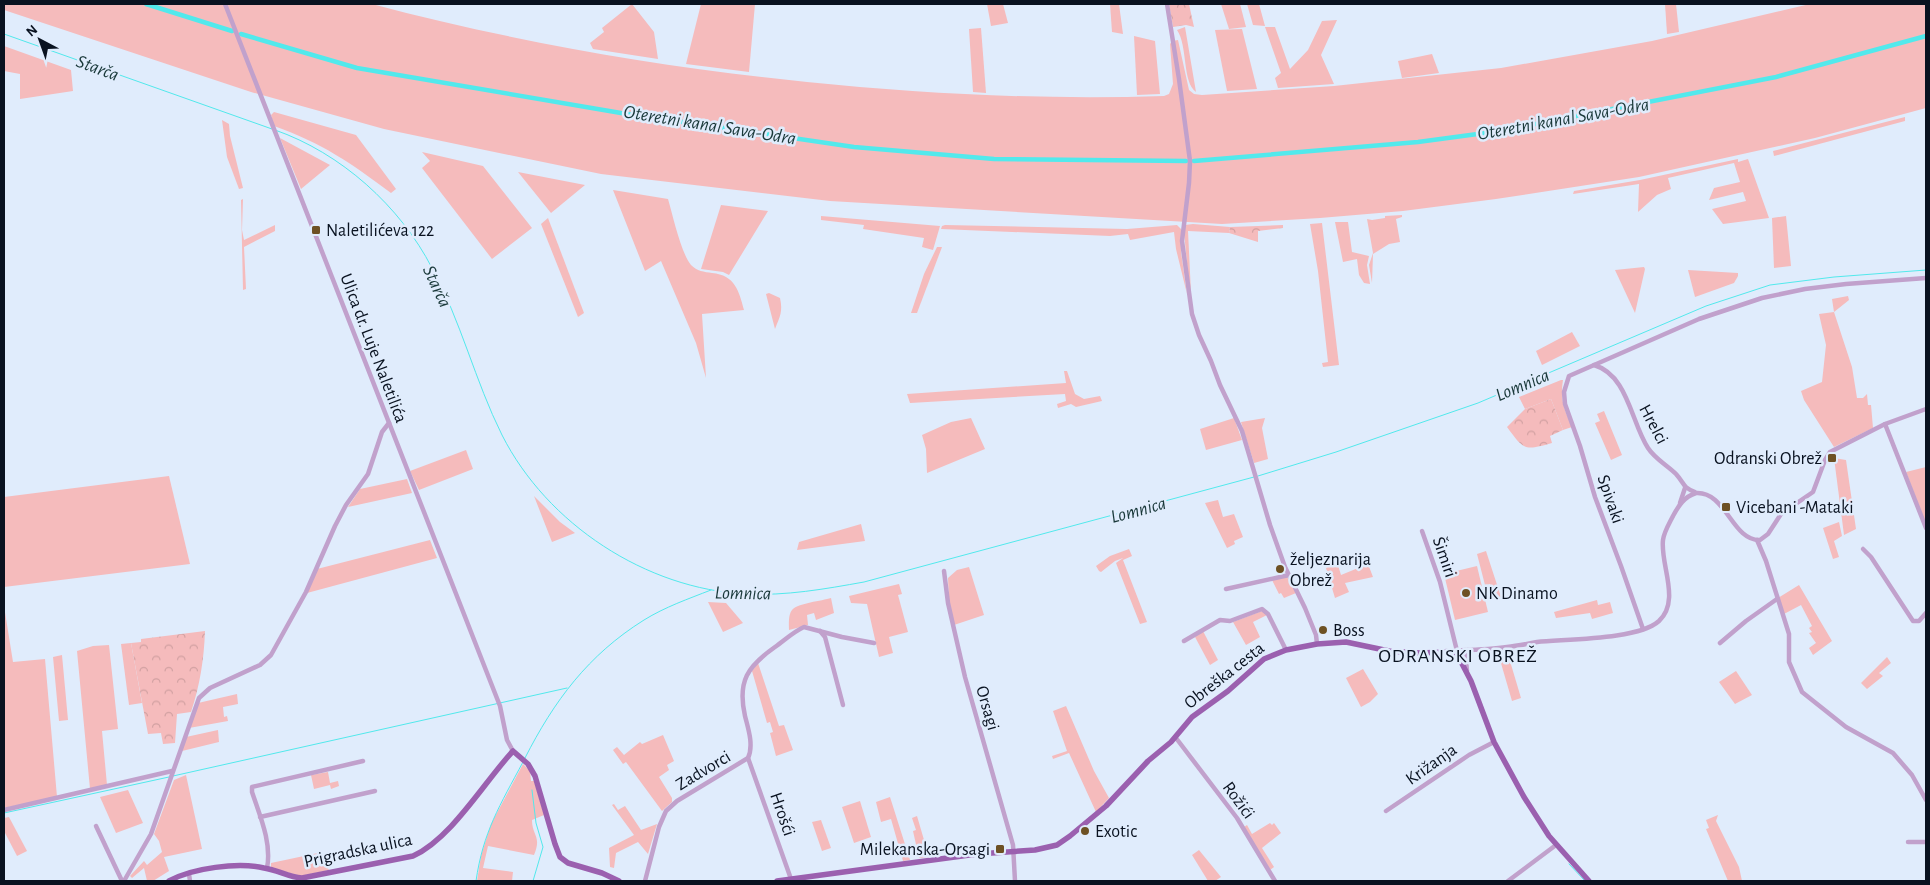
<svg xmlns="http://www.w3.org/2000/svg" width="1930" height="885" viewBox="0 0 1930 885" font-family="'Alegreya Sans',sans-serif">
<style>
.green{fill:#f5bbbc}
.forest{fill:url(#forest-crowns)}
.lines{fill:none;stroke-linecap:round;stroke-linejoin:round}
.stream{stroke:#52e9ec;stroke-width:1}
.canal{stroke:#52e9ec;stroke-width:4.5}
.minor{stroke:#c1a1cc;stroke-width:4.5}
.major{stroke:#9b60af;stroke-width:5.5}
.poi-dot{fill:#6d5124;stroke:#e0ecfc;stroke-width:2}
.labels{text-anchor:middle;stroke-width:5;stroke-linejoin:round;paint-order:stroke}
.poi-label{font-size:18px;fill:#091220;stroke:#e0ecfc;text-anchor:start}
.street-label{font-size:18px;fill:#091220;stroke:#e0ecfc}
.water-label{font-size:19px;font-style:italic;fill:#193839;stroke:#e0ecfc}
.quarter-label{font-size:20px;letter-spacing:1px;fill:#091220;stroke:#e0ecfc}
</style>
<defs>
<pattern id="forest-crowns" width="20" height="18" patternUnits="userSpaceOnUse" patternTransform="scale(1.25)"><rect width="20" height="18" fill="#f5bbbc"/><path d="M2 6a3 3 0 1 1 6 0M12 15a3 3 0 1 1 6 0" fill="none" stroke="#d1a0a1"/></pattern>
</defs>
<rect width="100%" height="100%" fill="#e0ecfc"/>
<g class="green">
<path d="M4,4H372C515,42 660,67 807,82C926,94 1045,100 1164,96L1169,94L1173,84L1170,44L1172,41L1178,40L1189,90L1194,94L1202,95L1334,86L1501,68L1652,41L1810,4H1926V108L1815,138L1639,177L1496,199L1403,211L1320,218L1222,224L830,201L601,174L384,129L251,92L4,10Z"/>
<path d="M632,4L654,32L658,59L593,49L590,43L604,32L602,28Z"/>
<path d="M701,4H755L749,72L686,64Z"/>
<path d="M987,4H1003L1008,23L991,26Z"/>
<path d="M1110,4H1119L1123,34L1112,32Z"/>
<path d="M1221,4H1240L1246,27L1229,29Z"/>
<path d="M1247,4H1259L1265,26L1253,25Z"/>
<path d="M1665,4H1676L1679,32L1667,34Z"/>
<path d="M1337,20L1321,55L1334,84L1278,88L1275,78L1281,73L1265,27H1275L1290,69L1308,50L1322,21Z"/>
<path d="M1185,27L1196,92C1182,82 1188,46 1177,30Z"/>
<path d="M981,28L986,93L973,92L969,29Z"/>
<path d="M1242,29L1257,89L1227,91L1215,30Z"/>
<path d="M1134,36L1155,41L1160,94L1137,95Z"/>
<path d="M4,46L71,70L73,91L20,99V74L4,71Z"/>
<path d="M1432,54L1439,73L1402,78L1398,61Z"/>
<path d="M274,112L356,135L396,189L391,193C351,163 322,143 274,126L271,115Z"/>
<path d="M1905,117V121L1774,156L1773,151Z"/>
<path d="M222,120L229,124L230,136L243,188L239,189L227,157Z"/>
<path d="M280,138L330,165L301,189Z"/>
<path d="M422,152L483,166L532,228L492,259L422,168L430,161Z"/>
<path d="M1738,159V162L1748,159L1769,218L1723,224L1712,209L1746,201L1743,192L1709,200L1714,188L1740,182L1734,163L1668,178L1671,189L1657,195L1638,212L1639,184L1573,194L1574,191L1640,180Z"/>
<path d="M518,172L585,185L551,213Z"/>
<path d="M613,190L668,199C673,216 681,253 691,265C697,271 704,272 712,273C735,275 739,291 744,310L702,314L706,378L696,343L661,261L645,271Z"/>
<path d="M243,199L242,230L244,240L275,225V231L244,247L246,289L243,290L241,200Z"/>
<path d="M721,205L768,211L729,275L723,272L701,269Z"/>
<path d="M1402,215V217L1396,219L1400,242L1389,244L1373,254L1372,283L1369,265L1373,253L1367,219L1372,220L1385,218V216Z"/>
<path d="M821,216L940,226L933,250L922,247L924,238L863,229L864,225L821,220Z"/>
<path d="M1786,216L1791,266L1774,268L1772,218Z"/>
<path d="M548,218L584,313L578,317L541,224Z"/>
<path d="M1335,222H1348L1352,252L1369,256L1367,265L1370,284L1364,283L1359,275L1357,259L1343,262Z"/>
<path d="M1322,223L1339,365L1323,367L1322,363L1328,362L1318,271L1310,224Z"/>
<path d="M1193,224L1230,227L1229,233L1188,231L1191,293L1188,274L1184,232L1185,225Z"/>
<path d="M945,225L1127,229L1177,225L1181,229V252L1187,294L1176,249L1174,232L1130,240L1128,234L1110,236L941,229L942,226Z"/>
<path d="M937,247H942L917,313H911L924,274Z"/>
<path d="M1644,267L1645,269L1635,313L1615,270Z"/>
<path d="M1688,270L1738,273V276L1734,283L1695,297Z"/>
<path d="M769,293L780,298C783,312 780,316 775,329L766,294Z"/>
<path d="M1848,296L1849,300L1834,312L1852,367L1857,398H1863L1867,394L1868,405H1871L1873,428L1834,447L1804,400L1801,391L1822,382L1826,345L1819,314L1834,312L1832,299Z"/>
<path d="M1572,332L1580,346L1542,365L1536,351Z"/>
<path d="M1064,371H1067L1075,394L1084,399L1100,396L1102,401L1076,407L1071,404L1058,408L1057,404L1066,401L1065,394L910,403L907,394L1066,383Z"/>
<path d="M1561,380H1563C1560,400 1564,409 1572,427L1563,430L1551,399L1525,409L1519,397Z"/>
<path d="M1604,411L1622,455L1611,460L1595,423L1600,421L1597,414Z"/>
<path d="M971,418L985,449L927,473L926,449L922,435L951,422Z"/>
<path d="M1234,418L1242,440L1206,450L1200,429Z"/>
<path d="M1265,418L1262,428L1268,459L1254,463L1241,422Z"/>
<path d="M466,450L473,469L419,490L410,471Z"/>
<path d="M1834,458L1846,460L1856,529L1844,535Z"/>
<path d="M1926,467V524L1906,472Z"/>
<path d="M169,476L190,564L4,587V497Z"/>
<path d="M407,479L412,493L348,507L360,489Z"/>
<path d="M534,496L560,522L575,533L552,542Z"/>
<path d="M1218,500L1223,517L1234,514L1243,537L1234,541L1235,544L1227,548L1205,503Z"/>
<path d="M1839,522L1842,536L1834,541L1839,557L1833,559L1823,528Z"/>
<path d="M861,524L865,541L797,550L799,542Z"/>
<path d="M430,540L437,558L307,593L317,569Z"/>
<path d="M1129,549L1132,556L1123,560L1147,622L1140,624L1116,563L1123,558L1115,561L1101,572L1099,571L1096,566L1110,556Z"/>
<path d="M1486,551L1501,597L1495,599L1490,584L1485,585L1477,554Z"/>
<path d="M1337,562L1341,575L1368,564L1373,577L1345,583L1349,592L1335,598L1326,568Z"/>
<path d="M1477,566L1488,612L1455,620L1444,574Z"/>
<path d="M969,567L984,615L954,625L949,602L948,578L957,570Z"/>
<path d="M1287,577L1296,593L1284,598L1281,593L1279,594L1272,580Z"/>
<path d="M899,584L902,594L898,595L908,632L889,637L893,653L879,657L867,604L851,603L849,596Z"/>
<path d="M1799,585L1832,641L1813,655L1809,648L1816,643L1809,633L1812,632L1809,628L1812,626L1801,605L1784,614L1778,598Z"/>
<path d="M831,598L834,613L816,620L814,613L807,615L808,625L789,630C789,624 788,615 792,610C798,603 822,601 831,598Z"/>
<path d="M1597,600L1598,605L1610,602L1613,613L1592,619L1590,613L1556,618L1554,612Z"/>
<path d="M708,602L726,603L743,623L723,632Z"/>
<path d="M4,606L13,662L45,659L57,797L4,808Z"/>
<path d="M1262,611L1267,615L1253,622L1260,637L1246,645L1233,622Z"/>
<path d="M1203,631L1218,660L1210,665L1195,637Z"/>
<path d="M131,643L142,703L129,705L121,644Z"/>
<path d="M109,645L118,729L102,731L107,785L90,789L77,651L93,646Z"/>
<path d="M1507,651L1521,698L1512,701L1498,653Z"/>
<path d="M62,655L68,720L59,721L53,657Z"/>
<path d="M1887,657L1891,663L1879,673L1883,676L1867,689L1861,683Z"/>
<path d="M758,663L779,726L784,725L793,750L776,756L770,733L773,732L770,722L767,723L752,671Z"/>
<path d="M1363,669L1378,694L1370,702L1361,707L1346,678Z"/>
<path d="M1736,671L1752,695L1735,704L1719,682Z"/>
<path d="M237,694L238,704L223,707L224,717L227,716L228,721L189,728L198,703Z"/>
<path d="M1066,706L1094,771L1109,798L1096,812L1069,753L1053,759L1052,756L1067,751L1053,711Z"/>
<path d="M218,730L219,742L182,751L186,737Z"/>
<path d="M663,735L674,761L667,765L669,770L659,777L672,798V802L662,811L626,762L623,764L613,750L617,747L624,755L640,742L642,744Z"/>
<path d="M523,764L530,771L531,781H534L544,815L532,820C532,836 542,836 534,855L488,846L483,868L513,872L512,881H477L481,856L491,824Z"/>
<path d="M328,772L330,783L338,781L339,786L331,789L330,785L314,789L311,775Z"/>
<path d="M186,775L202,849L164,857L169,871L153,881H147L144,868L132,878L130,876L144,861L147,865L162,852L159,841L154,834L174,780Z"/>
<path d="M128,790L143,823L116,833L100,797Z"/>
<path d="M890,797L910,860L903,861L891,819L881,822L876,802Z"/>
<path d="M860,801L871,837L854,843L842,807Z"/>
<path d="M614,804L618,810L625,806L641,830L657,824L648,854L638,842L616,853L614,868L610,867L609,848L634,835L612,805Z"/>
<path d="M1718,815L1716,821L1739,867L1742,881H1728L1706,829L1709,828L1706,820Z"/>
<path d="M917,816L929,857L919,858L913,831L916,830L912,818Z"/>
<path d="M9,817L27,851L17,856L4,831V818Z"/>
<path d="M821,820L831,848L822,851L812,822Z"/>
<path d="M1270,823L1272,825L1274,823L1281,833L1262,848L1274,867L1270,870L1244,827L1247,825L1252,834Z"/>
<path d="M1199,850L1221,877L1215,881H1208L1192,855Z"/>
<path d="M318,853L329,870L301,876L271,868V863Z"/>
</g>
<g class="forest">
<path d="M1169,4H1189L1194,27L1186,25L1173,27Z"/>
<path d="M1283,225V228L1258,231V242L1229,233L1230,227Z"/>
<path d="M1551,399L1563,430L1550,436L1552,443C1524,451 1524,450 1507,427L1525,409Z"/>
<path d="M205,631C204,659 200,685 191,712L177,714L175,743L163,744L161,733L148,734L131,643L141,642V639Z"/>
</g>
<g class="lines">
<g class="stream">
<path d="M4,34L272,129"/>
<path d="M275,130C341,153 400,206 432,268C461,321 475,381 502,435C547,524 646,589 746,594C786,596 825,589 864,582L1254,477"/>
<path d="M1258,476L1336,452L1478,403L1706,306L1770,285L1834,277L1926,270"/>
<path d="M525,758C554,701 588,655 644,620C665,607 688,599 711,590"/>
<path d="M173,776L567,688"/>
<path d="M532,790L536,823L543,847L533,881"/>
<path d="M4,813L169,777"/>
<path d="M1569,864L1585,881"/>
<path d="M476,881C483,832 500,805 523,762"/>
</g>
<g class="canal">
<path d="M146,4L232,31"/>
<path d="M241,34L357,68L621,113L854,147L994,159L1186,161"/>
<path d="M1194,161L1418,142L1500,131L1776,77L1926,36"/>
</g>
<g class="minor">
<path d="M225,4L489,678L500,706L507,740L513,751"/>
<path d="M1167,4L1179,79L1190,161L1189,183L1182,241L1192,314L1199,335L1211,361L1220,385L1242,431L1270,525L1285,567L1305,608L1316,635L1317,644"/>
<path d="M1594,365C1628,375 1631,422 1648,448C1655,459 1667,465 1676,474C1685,484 1682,487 1695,492"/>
<path d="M1885,424L1926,528"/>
<path d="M1680,503L1685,488"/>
<path d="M1422,531L1440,582L1457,651"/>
<path d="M1757,540L1766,561L1789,634V662L1802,692L1846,727L1893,753L1912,775L1926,800"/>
<path d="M1863,549L1871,557L1913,621H1919L1926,613"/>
<path d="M944,571L948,603L965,677L1013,845L1015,881"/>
<path d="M1226,589L1289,575"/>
<path d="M1643,629L1621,566L1595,497L1580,446L1565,404L1564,392L1569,376L1699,319L1762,298L1805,289L1846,284L1926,278"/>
<path d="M820,631L825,637L843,705"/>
<path d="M1184,641L1220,620L1230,621L1262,609L1268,614L1286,650"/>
<path d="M1720,643L1746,621L1777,599"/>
<path d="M1465,650L1467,671"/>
<path d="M1446,651C1466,650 1487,650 1507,647C1517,646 1527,644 1537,642C1566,639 1638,640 1659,621C1681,600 1660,565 1663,540C1664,532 1669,524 1673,516C1679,505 1684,497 1696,493C1726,491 1732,541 1760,540L1768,534L1781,514L1813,492L1825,460L1830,452L1885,424L1926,409"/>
<path d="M1176,738L1237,818L1275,881"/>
<path d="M748,758L791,879"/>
<path d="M4,810L172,771"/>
<path d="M1386,811L1469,755L1494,742"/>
<path d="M260,817L375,791"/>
<path d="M96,826L122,881"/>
<path d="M1908,842H1926"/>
<path d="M267,868C272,843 260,816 252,792V787L363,761"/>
<path d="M189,874L190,881"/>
<path d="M124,881L151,834L199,698L210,688L260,665L271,655L306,592L335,526L346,505L368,474L382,432L389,423"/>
<path d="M645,881L659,827L666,811L677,801L748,758C754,745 748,728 745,716C737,681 748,666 775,647C785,640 793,632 804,627L842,637L874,643"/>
<path d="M1508,881L1556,845"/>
</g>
<g class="major">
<path d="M169,881C192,868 238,862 264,868C278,870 288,877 302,878L413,856C451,839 485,781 513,751L528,764L535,776L555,844L560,857L568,863L602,873L619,881"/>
<path d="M777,881L977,854L1035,850L1057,845L1070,836L1106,806L1148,761L1171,742L1192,717L1228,691L1264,659L1286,650L1317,644L1346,642L1389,651L1420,653L1447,652L1459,658L1471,681L1494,742L1524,797L1549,836L1589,881"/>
</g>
</g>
<g class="poi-dot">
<rect x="311" y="225" width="10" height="10" rx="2.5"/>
<rect x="1827" y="453" width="10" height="10" rx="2.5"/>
<rect x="1721" y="502" width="10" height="10" rx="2.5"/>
<circle cx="1280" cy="569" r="5"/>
<circle cx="1466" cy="593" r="5"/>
<circle cx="1323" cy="630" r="5"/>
<circle cx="1085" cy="831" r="5"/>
<rect x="995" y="844" width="10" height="10" rx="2.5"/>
</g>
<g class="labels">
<g class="poi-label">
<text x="326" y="236">Naletilićeva 122</text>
<text x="1822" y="464" text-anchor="end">Odranski Obrež</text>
<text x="1736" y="513">Vicebani -Mataki</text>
<text x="1290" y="565">željeznarija<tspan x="1290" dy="21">Obrež</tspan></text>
<text x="1476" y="599">NK Dinamo</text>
<text x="1333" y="636">Boss</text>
<text x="1095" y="837">Exotic</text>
<text x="990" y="855" text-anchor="end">Milekanska-Orsagi</text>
</g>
<g class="street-label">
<text transform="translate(374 348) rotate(69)" y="6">Ulica dr. Luje Naletilića</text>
<text transform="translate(1654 424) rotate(62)" y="6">Hrelci</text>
<text transform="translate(1611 499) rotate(71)" y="6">Spivaki</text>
<text transform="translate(1445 557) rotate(71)" y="6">Šimiri</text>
<text transform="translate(1224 675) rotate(-38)" y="6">Obreška cesta</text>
<text transform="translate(988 708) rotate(74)" y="6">Orsagi</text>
<text transform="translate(1431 764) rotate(-35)" y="6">Križanja</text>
<text transform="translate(703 770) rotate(-31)" y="6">Zadvorci</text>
<text transform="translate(1239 800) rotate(54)" y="6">Rožići</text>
<text transform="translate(783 814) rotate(71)" y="6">Hrošći</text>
<text transform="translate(358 850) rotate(-12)" y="6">Prigradska ulica</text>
</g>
<g class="water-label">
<text transform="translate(98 67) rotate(20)" y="7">Starča</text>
<text transform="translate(1563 118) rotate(-10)" y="7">Oteretni kanal Sava-Odra</text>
<text transform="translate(710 124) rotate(9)" y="7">Oteretni kanal Sava-Odra</text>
<text transform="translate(438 286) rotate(65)" y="7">Starča</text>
<text transform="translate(1522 384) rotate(-23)" y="7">Lomnica</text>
<text transform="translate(1138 509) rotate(-15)" y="7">Lomnica</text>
<text transform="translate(743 592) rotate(1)" y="7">Lomnica</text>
</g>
<g class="quarter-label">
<text x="1458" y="662">ODRANSKI OBREŽ</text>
</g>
</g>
<rect width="1930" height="885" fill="none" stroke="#091220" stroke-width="10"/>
<g transform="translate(40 40) rotate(319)" stroke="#e0ecfc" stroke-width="4" paint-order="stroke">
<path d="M0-4L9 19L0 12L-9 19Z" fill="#091220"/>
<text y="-8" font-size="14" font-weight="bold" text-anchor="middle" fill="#091220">N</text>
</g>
</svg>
